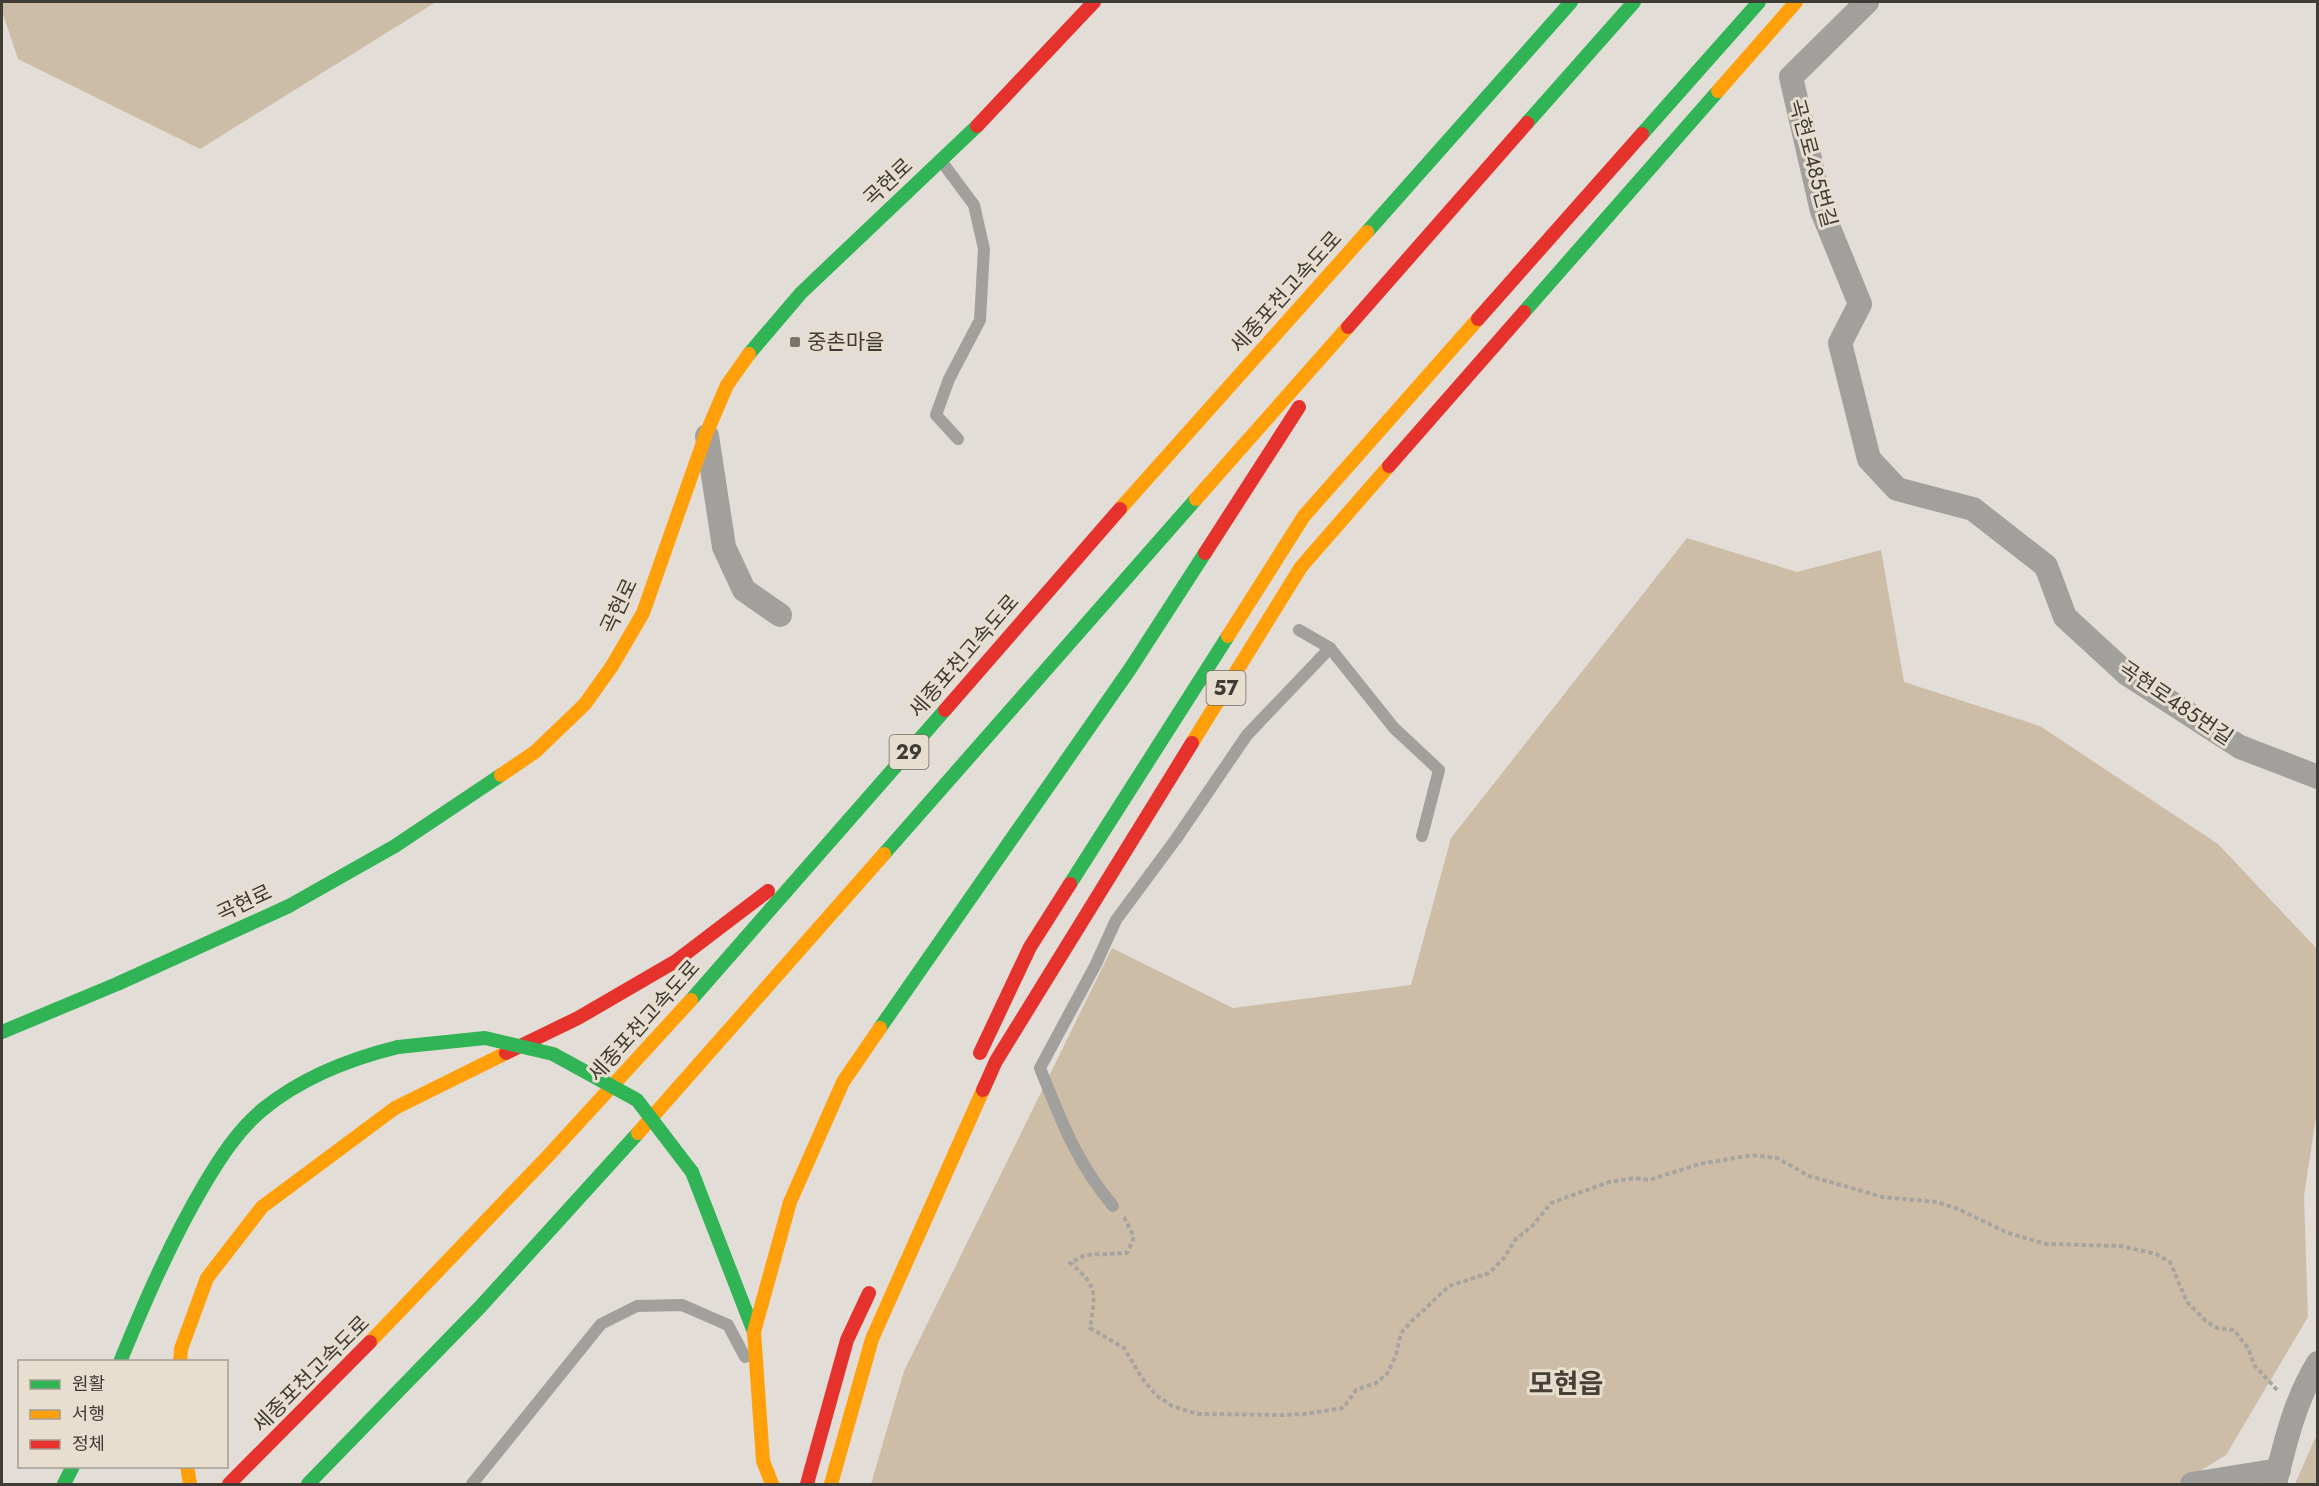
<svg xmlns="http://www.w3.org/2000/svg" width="2319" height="1486" viewBox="0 0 2319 1486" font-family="Jost,'Noto Sans KR',sans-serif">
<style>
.forest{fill:#cdbda7}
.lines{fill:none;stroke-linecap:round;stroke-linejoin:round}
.path{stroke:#a7a5a1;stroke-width:4;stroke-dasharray:4.5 3;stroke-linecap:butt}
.lane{stroke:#a1a09d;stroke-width:12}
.street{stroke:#a1a09d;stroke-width:24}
.fast{stroke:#30b455;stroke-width:14}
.slow{stroke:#ff9f0a;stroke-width:14}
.jam{stroke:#e5322d;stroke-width:14}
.fast-bridge{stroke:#30b455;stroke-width:14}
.poi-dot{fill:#78746d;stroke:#e8ded0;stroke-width:2}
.labels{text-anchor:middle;stroke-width:6;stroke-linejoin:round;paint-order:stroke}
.shield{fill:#e8ded0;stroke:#726c64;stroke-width:1.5}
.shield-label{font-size:20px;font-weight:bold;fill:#3f3b35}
.street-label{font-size:21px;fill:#3f3b35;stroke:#e8ded0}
.poi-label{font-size:21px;fill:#3f3b35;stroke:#e8ded0;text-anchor:start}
.district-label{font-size:27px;font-weight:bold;fill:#484034;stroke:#e8ded0}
</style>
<rect width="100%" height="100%" fill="#e2ddd6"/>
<g class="forest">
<path d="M2,2H436L200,149L18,59L2,11Z"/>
<path d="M1687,538L1797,572L1881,550L1904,682L2040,726L2218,844L2317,949V1110L2304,1196L2308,1317L2226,1455L2179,1484H871L904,1371L1112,948L1233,1008L1411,985L1451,838Z"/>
<path d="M2317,1434V1484H2295Z"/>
</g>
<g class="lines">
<path class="path" d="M1124,1217L1134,1237L1127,1253L1085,1255L1070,1263C1099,1286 1095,1295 1090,1328L1124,1348L1142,1378L1156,1395L1172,1406L1198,1414L1283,1415L1305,1414L1343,1408L1356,1390L1376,1383L1387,1374L1396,1355L1401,1333L1412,1321L1449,1286L1489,1273L1504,1258L1515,1240L1533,1225L1551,1203L1609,1182L1635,1178L1649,1180L1700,1164L1752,1155L1777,1158L1809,1176L1883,1197L1937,1202L1958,1209L2008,1233L2046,1244L2121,1246L2156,1254L2170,1262L2187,1302L2207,1322L2217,1328L2234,1330L2248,1348L2254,1365L2279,1392"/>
<g class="lane">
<path d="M942,162L974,205L984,249L980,320L949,379L936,415L958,439"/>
<path d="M1330,648L1394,728L1439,770L1422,836"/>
<path d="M1113,1206C1076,1162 1061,1120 1040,1068L1096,964L1116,920L1176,839L1247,735L1330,648L1299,630"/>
<path d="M472,1484L601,1324L637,1306L682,1305L728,1325L745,1357"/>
</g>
<g class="street">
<path d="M1867,2L1791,77L1822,211L1860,304L1840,343L1869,459L1897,489L1973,509L2046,566L2065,617L2127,674L2240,747L2318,777"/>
<path d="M707,436L724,547L744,590L780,615"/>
<path d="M2192,1484L2279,1470"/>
<path d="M2275,1484C2285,1443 2295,1400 2318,1363"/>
</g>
<g class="fast">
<path d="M1527,123L1634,2"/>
<path d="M1642,134L1759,2"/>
<path d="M1367,232L1571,2"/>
<path d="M1524,312L1718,91"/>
<path d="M749,354L801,293L977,126"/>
<path d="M884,854L1196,499"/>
<path d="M1070,884L1228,636"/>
<path d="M691,1000L945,710"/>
<path d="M880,1028L1130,669L1205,553"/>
<path d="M2,1032L117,984L289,906L395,846L501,775"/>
<path d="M692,1172L754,1332"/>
<path d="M120,1362C145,1301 171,1241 204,1185C220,1158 238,1130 262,1110C302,1077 349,1059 398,1047"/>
<path d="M64,1484L73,1466"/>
<path d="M308,1484L481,1306L638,1133"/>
</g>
<g class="slow">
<path d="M1718,91L1796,2"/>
<path d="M1196,499L1348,327"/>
<path d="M1120,509L1367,232"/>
<path d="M1228,636L1304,516L1478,319"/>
<path d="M1192,743L1301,567L1389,466"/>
<path d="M501,775L535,752L585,704L612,666L643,613L706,434L727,385L749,354"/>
<path d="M638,1133L884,854"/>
<path d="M370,1342L548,1156L691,1000"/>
<path d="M180,1362L181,1349L207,1278L262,1207L395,1108L506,1053"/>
<path d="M187,1466L190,1484"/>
<path d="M772,1484L763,1461L754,1332L790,1202L843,1082L880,1028"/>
<path d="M831,1484L872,1339L983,1090"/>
</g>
<g class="jam">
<path d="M977,126L1094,2"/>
<path d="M1478,319L1642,134"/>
<path d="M1348,327L1527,123"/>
<path d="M1389,466L1524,312"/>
<path d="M1205,553L1299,407"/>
<path d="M945,710L1120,509"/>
<path d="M506,1053L578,1018L676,961L768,891"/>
<path d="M980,1053L1030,947L1070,884"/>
<path d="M983,1090L996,1061L1192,743"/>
<path d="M229,1484L370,1342"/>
<path d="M807,1484L847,1340L869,1293"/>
</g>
<path class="fast-bridge" d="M398,1047L485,1038L553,1054L637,1100L692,1172"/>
</g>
<rect class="poi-dot" x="789" y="336" width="12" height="12" rx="3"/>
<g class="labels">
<g class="shield">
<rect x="1206.5" y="671" width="39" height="34" rx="4.5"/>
<rect x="889.5" y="735" width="39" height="34" rx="4.5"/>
</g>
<g class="shield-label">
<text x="1226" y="695">57</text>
<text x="909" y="759">29</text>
</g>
<g class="street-label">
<text transform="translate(1813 163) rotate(75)" y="7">곡현로485번길</text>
<text transform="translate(888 182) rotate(-43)" y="7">곡현로</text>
<text transform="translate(1286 292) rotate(-48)" y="7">세종포천고속도로</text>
<text transform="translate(619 606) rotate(-65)" y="7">곡현로</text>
<text transform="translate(964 656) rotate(-49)" y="7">세종포천고속도로</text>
<text transform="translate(2176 703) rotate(34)" y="7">곡현로485번길</text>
<text transform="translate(244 903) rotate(-25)" y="7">곡현로</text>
<text transform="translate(644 1021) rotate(-48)" y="7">세종포천고속도로</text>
<text transform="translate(311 1374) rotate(-45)" y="7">세종포천고속도로</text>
</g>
<g class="poi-label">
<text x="807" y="349">중촌마을</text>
</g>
<g class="district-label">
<text x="1566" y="1393">모현읍</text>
</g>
</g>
<rect width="2319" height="1486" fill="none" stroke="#3f3b35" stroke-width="6"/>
<rect x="18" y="1360" width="210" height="108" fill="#e8ded0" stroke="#a49d92" stroke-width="1.5"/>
<rect x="30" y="1380" width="30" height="9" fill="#30b455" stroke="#a49d92" stroke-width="1.5"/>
<text x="72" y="1390" font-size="18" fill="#3f3b35">원활</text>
<rect x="30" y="1410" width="30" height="9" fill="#ff9f0a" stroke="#a49d92" stroke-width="1.5"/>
<text x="72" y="1420" font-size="18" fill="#3f3b35">서행</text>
<rect x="30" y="1440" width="30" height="9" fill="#e5322d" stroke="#a49d92" stroke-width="1.5"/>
<text x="72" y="1450" font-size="18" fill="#3f3b35">정체</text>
</svg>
